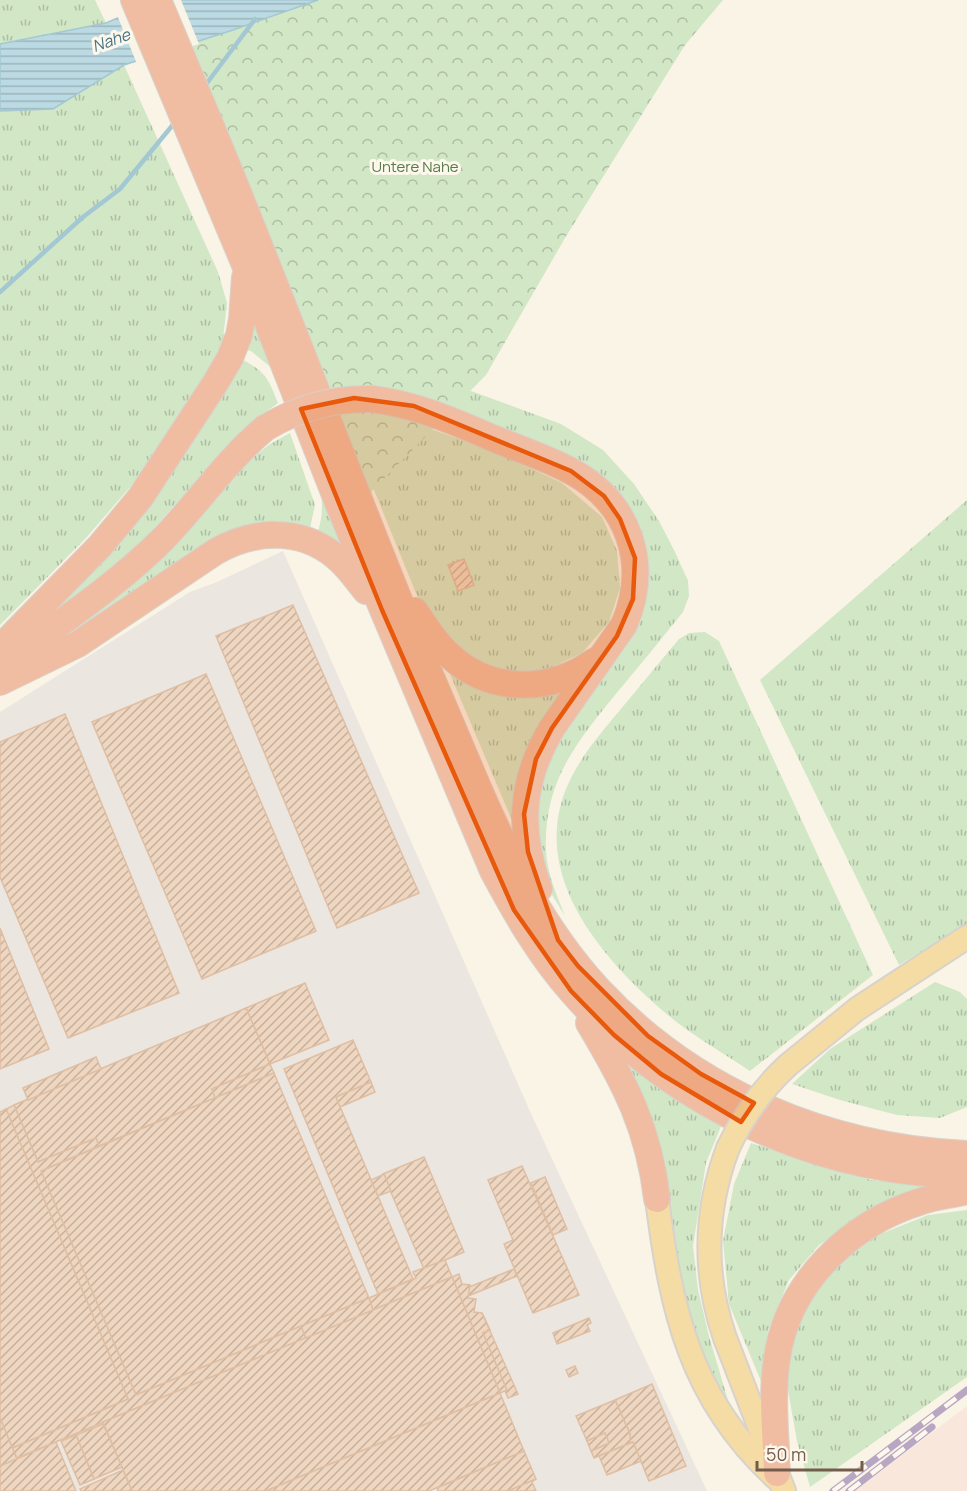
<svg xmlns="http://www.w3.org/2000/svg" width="967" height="1491" viewBox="0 0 967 1491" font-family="Manrope,sans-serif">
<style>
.commercial{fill:#fae7db}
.industrial{fill:#ebe6e0}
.grass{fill:url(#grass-tufts)}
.forest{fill:url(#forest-crowns)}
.water{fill:url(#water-rules);stroke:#a3c8d3;stroke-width:1.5}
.pier{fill:#faf4e6}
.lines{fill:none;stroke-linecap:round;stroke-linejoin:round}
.stream{stroke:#a3c8d3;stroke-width:4.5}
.building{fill:url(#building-hatch);stroke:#dfbea2;stroke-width:1.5}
.primary-casing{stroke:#d8d2cd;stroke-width:26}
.highway-casing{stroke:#d8d2cd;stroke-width:28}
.primary{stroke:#f4dca4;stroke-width:22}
.highway{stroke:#f0bda2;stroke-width:26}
.rail-casing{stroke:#b8a6c3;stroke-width:7}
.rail{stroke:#fef8ec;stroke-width:4.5;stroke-dasharray:14;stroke-linecap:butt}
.primary-bridge-casing{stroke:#d8d2cd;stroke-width:26;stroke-linecap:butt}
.highway-bridge-casing{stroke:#d8d2cd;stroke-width:28;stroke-linecap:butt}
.primary-bridge{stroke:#f4dca4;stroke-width:22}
.highway-bridge{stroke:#f0bda2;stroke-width:26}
.marked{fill:#e8590c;fill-opacity:0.2;stroke:#e8590c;stroke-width:4.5;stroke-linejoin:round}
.labels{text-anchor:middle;stroke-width:6;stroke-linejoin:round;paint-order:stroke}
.park-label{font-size:15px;fill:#547c49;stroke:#fef8ec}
.water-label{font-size:16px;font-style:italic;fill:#487584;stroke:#fef8ec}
</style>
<defs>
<pattern id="grass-tufts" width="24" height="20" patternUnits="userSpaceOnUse" patternTransform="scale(1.5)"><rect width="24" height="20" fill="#d1e7c6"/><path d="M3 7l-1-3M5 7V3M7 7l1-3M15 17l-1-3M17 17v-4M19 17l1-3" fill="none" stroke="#aebea3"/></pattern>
<pattern id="forest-crowns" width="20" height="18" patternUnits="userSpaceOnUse" patternTransform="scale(1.5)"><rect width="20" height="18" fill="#d1e7c6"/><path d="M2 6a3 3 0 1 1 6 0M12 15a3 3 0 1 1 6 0" fill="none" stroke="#aebea3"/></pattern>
<pattern id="water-rules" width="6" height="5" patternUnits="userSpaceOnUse" patternTransform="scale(1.5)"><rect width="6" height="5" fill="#bcdae3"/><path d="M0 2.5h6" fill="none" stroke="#9db4ba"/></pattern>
<pattern id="building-hatch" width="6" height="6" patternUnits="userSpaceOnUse" patternTransform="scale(1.5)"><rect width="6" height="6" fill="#eed6c0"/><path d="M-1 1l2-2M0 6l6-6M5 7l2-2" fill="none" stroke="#c5b19e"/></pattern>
</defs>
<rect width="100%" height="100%" fill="#faf4e6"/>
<path class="commercial" d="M967,1406V1491H855Z"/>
<path class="industrial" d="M283,551L533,1118L707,1491H0V712L190,592L217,582Z"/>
<g class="grass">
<path d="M0,0H95L106,23L0,44Z"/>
<path d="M124,65L218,272L227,303L222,348L137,479L86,538L0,625V111L53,109Z"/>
<path d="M248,298L274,370L251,351L242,349Z"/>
<path d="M239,358C265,371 268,377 278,403L243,429L130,555L88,588L12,643Z"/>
<path d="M348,377L444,381L561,424L603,450L634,484L659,521L675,552L688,581L689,596L683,612C662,638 641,664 620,689C578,740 543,781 546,851C547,873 557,896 565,916L546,885L535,850L540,768L585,694L614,662L636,624L609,487Z"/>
<path d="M344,416L419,425L494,451L562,483L602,517L617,551L620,588L609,622L582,653L548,669L514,675L480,666L450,646L420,603Z"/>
<path d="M290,433L315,505L309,533L291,529L127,604L7,671L246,463L270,444Z"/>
<path d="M321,492L354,566L317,535C322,520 323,508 321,492Z"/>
<path d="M967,500V924L899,965L760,680Z"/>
<path d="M705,632L719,641L873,975L750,1071C725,1054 698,1039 674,1020C606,964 524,875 570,780C583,753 602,732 620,710C640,686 659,663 679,639L689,633Z"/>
<path d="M444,660L464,676L581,679L517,832Z"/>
<path d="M935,982L960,992L967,999V1107L940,1118L897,1115L840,1100L792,1084L830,1049Z"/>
<path d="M614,1050L651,1082L685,1105L722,1124L706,1163L693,1246L698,1290L709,1336L732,1414L705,1365L682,1306Z"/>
<path d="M751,1143L871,1180L948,1186L858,1219L819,1245L789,1280L768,1331L763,1386L729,1304L723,1241L734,1184Z"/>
<path d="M967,1210V1377L810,1487L797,1441L787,1385V1349L808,1295L837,1262L873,1237L928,1215Z"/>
</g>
<path class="forest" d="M166,0H723L685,45L565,238L486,375L367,496Z"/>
<path class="water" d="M159,0H318L230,31L124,65L53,109L0,111V44L106,23Z"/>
<path class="pier" d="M152,0H181L199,44L137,64L117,15Z"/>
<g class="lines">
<g class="stream">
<path d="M204,87L255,19"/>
<path d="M0,292L83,217L120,189L176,121"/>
</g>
</g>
<g class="building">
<path d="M464,559L474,585L458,591L448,565Z"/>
<path d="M293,605L419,893L337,928L216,636Z"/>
<path d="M206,674L316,931L202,979L92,722Z"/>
<path d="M65,714L179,993L68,1038L0,877V742Z"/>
<path d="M0,928L49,1049L0,1069Z"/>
<path d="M305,983L329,1040L270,1064L246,1008Z"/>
<path d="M246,1008L270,1064L212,1089L215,1098L99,1146L96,1138L38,1162L14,1105Z"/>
<path d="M353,1040L371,1082L336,1097L413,1279L378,1294L284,1069Z"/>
<path d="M96,1057L101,1069L28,1100L23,1088Z"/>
<path d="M270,1064L274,1073L215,1098L212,1089Z"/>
<path d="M274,1073L369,1298L136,1395L41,1171Z"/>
<path d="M371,1082L375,1092L340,1107L336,1097Z"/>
<path d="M14,1105L38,1162L96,1138L99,1146L41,1171L136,1395L301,1326L306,1338L17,1458L12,1448L128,1399L6,1109Z"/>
<path d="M6,1109L128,1399L12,1448L0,1418V1112Z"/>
<path d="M424,1157L464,1252L424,1269L383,1174Z"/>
<path d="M522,1166L579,1295L533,1313L504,1244L513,1240L488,1180Z"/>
<path d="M384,1174L391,1191L378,1196L371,1180Z"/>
<path d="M545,1177L567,1229L553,1235L531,1183Z"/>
<path d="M445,1260L452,1277L373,1310L369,1298L416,1278L413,1272Z"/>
<path d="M514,1269L517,1276L468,1296L469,1287Z"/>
<path d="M459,1274L462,1284L470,1285L468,1298L476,1299L474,1312L482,1313L490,1330L483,1333L507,1390L500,1393L452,1277Z"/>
<path d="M452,1277L500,1393L266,1491H132L103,1422Z"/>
<path d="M369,1298L373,1310L306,1338L301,1326Z"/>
<path d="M482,1313L518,1394L508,1398L505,1391L507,1390L483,1333L490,1330Z"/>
<path d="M589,1318L591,1323L587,1325L590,1331L557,1344L553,1333Z"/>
<path d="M575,1366L578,1373L569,1377L566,1370Z"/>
<path d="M652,1384L686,1466L649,1481L633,1442L630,1443V1434L615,1400Z"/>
<path d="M500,1393L524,1451L429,1491H266Z"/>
<path d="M615,1400L630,1434V1443L594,1458L591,1451L609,1443L605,1433L587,1441L576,1416Z"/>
<path d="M0,1418L17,1459L0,1466Z"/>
<path d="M103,1424L122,1467L94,1479L76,1435Z"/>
<path d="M605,1433L609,1443L591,1451L587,1441Z"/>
<path d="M76,1435L94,1479L80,1485L61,1441Z"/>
<path d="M56,1442L76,1491H0V1466Z"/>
<path d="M633,1442L641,1461L607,1475L599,1456Z"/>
<path d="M524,1451L536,1479L508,1491H438L437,1488Z"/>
<path d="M123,1470L132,1491H81L80,1489Z"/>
<path d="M536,1479L532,1482L536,1491H508Z"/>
</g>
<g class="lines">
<g class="primary-casing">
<g id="primary">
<path d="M788,1065L857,1009L967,937"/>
<path d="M728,1148C704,1212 703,1274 725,1338L784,1491"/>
<path d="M657,1199C671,1310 690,1399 776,1478"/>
</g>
</g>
<g class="highway-casing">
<g id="highway">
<path d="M134,0L245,265L340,508L493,871C516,914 540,956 573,993C671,1105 817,1174 967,1175"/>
<path d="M158,0C186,67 215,134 242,202C300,346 355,493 414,637C436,688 457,739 479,790C511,863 543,929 598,989C694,1092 828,1148 967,1154"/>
<path d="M372,399C415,404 453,421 493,438C519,449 548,458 573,472C630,504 650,565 624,625L552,728C520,782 518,831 539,889"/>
<path d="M415,611C425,626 435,643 449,655C491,694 550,693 595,661"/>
<path d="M0,648L100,546L140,498L216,382L230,358L239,335L242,319L245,277"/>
<path d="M0,667C55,626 114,588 163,539C198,503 226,461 265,428"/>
<path d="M0,682L78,644L215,552C253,530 299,527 335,556C347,565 356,579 366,591"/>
<path d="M589,1023C625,1083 649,1129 657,1199"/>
<path d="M777,1473C776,1436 771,1396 777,1358C788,1282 850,1223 922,1201C937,1196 952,1195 967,1191"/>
</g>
</g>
<use href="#primary" class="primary"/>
<use href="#highway" class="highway"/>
<g class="rail-casing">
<g id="rail">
<path d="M833,1491L967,1390"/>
<path d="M849,1491L932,1427"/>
</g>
</g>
<use href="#rail" class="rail"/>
<g class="primary-bridge-casing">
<path id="primary-bridge" d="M728,1148C743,1116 762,1089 788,1065"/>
</g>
<g class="highway-bridge-casing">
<path id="highway-bridge" d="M265,428C299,408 332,398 372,399"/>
</g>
<use href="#primary-bridge" class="primary-bridge"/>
<use href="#highway-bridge" class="highway-bridge"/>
</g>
<path class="marked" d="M354,398L414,406L571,471L604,496L620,519L635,558L633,599L617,636L552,728L536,759L524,814L528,852L558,940L578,966L648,1036L701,1074L754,1103L741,1122L661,1074L614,1035L571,991L514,910L382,610L301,409Z"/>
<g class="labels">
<g class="park-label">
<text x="415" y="172">Untere Nahe</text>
</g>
<g class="water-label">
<text transform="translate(111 40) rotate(-20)" y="6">Nahe</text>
</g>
</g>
<path d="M757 1461v9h105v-9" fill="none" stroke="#725d4d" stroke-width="3"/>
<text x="766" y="1461" font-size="18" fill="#725d4d" stroke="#fef8ec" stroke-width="4.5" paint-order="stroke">50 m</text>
</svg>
